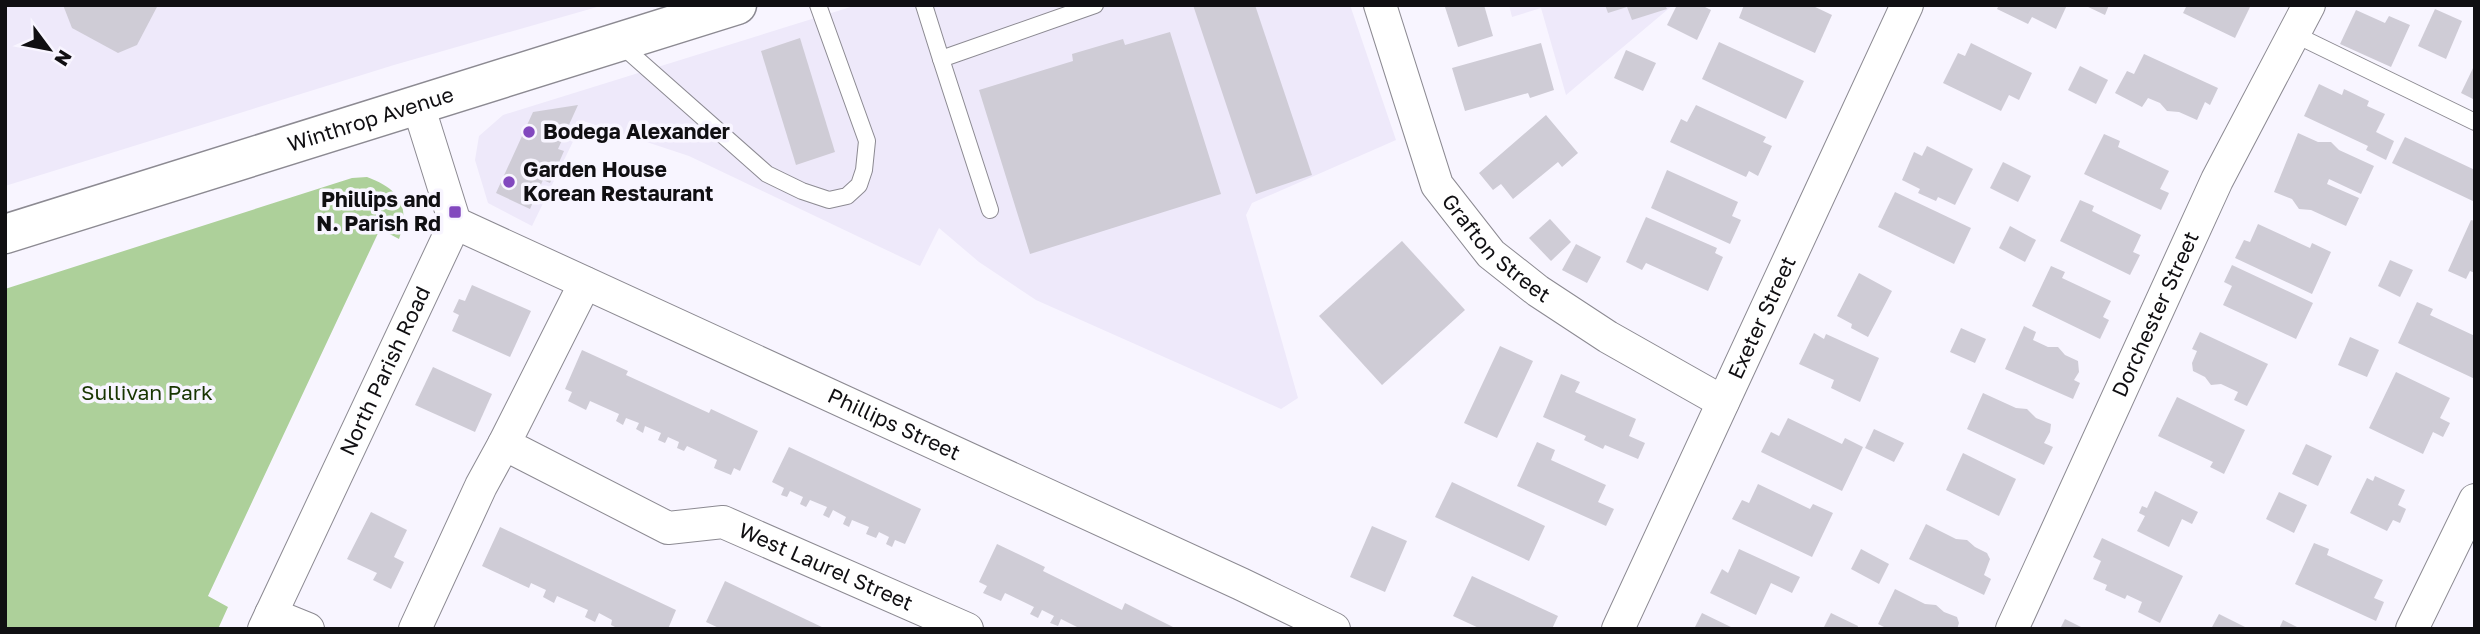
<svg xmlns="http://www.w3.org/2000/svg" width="2480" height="634" viewBox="0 0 2480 634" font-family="'Golos Text',sans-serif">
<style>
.built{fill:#eee9fa}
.green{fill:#add09a}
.building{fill:#cfccd6}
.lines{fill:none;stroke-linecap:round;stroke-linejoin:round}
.service-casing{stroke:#8c8a92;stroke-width:18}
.minor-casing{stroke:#8c8a92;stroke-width:34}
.primary-casing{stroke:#8c8a92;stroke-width:41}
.service{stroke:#fff;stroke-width:16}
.minor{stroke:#fff;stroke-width:32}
.primary{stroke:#fff;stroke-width:38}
.poi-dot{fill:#8248be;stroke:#f8f5ff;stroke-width:2.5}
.labels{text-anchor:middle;stroke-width:7;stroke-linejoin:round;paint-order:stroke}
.street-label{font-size:21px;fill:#100f12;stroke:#f8f5ff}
.poi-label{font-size:21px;font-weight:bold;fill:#100f12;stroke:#f8f5ff;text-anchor:start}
.park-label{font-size:21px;fill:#173400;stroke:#f8f5ff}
</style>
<rect width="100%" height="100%" fill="#f8f5ff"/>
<g class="built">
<path d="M5,5H604L394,65L5,186Z"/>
<path d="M857,5H1350L1396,140L1252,203L1246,215L1298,398L1281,409L1036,300L979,262L939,228L920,266L689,156L583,121L532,226L488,203L475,160L479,136L503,115Z"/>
<path d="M1509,5H1673L1566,95L1541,8L1512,17Z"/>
</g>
<path class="green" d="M367,177C399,189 411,205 399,239L380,229L208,596L228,607L218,629H5V289L352,178Z"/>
<g class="building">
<path d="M63,5H158L137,45L118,53L72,28Z"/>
<path d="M1193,5H1255L1312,175L1256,194Z"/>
<path d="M1452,5H1484L1493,36L1458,47L1445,7Z"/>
<path d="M1605,5H1665L1667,9L1632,20L1627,7L1608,13Z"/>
<path d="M1677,5H1701L1711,10L1697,40L1667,25Z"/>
<path d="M1744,5H1811L1832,15L1815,53L1739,18Z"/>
<path d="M1999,5H2067L2056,29L2032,17L2028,24L1997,9Z"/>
<path d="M2084,5H2109L2105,15Z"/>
<path d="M2187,5H2246L2250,7L2235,38L2183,13Z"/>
<path d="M2435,9L2462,21L2446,59L2418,46Z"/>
<path d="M2356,10L2385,23L2389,16L2410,25L2391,67L2340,44Z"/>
<path d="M1170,32L1221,194L1030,254L979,90L1073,61L1072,54L1123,39L1125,45Z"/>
<path d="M800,38L835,152L796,165L761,51Z"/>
<path d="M1719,42L1804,81L1786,119L1702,79Z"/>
<path d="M1541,43L1554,90L1530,98L1528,93L1465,111L1452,68Z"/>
<path d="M1971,43L2032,73L2019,100L2009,95L2001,111L1943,83L1958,53L1965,56Z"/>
<path d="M1626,50L1656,63L1643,91L1614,78Z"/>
<path d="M2144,54L2218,88L2210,105L2205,102L2197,120L2179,112L2167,111L2160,103L2148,98L2142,107L2115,93L2127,71L2134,74Z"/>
<path d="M2475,64V100L2461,93Z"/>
<path d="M2080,66L2108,80L2096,104L2068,90Z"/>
<path d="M2319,84L2342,95L2344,89L2369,101L2367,106L2385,114L2376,132L2394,141L2386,160L2366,150L2368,146L2304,116Z"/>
<path d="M578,105L558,149L564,151L550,183L543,180L530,209L496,193L533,112Z"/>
<path d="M1696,105L1766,137L1763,142L1772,146L1758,176L1749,171L1746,177L1670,142L1681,119L1687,122Z"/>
<path d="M1546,115L1578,153L1562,167L1558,162L1513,199L1501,184L1493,190L1479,173Z"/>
<path d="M2298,133L2318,142H2331L2339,150L2374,166L2361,194L2329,179L2327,184L2359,198L2346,226L2311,210L2299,209L2292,199L2274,192Z"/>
<path d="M2104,134L2120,141L2118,147L2169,171L2160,189L2169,193L2161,210L2084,174Z"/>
<path d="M2405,137L2475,170V202L2392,163Z"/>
<path d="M1927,146L1973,169L1955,205L1938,197L1936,201L1918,193L1920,189L1902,180L1914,152L1922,156Z"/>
<path d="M2003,162L2031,176L2018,202L1990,188Z"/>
<path d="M1667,170L1738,202L1732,216L1741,220L1730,244L1651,208Z"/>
<path d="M1895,192L1971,228L1954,264L1878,227Z"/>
<path d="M2080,200L2094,206L2092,211L2141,235L2133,252L2140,255L2130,275L2060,241Z"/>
<path d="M1646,217L1717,248L1715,253L1723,257L1708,291L1646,263L1642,270L1626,262Z"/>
<path d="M1550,219L1571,242L1551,261L1529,238Z"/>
<path d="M2471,220L2475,221V273L2470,271L2466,279L2448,271Z"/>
<path d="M2258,224L2310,248L2312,243L2331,252L2312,294L2235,258L2244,240L2250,242Z"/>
<path d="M2010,226L2036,240L2025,262L1999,248Z"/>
<path d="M1402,241L1465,310L1382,385L1319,316Z"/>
<path d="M1576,244L1601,257L1587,283L1562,270Z"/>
<path d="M2390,260L2413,270L2400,297L2378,286Z"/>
<path d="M2232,265L2313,303L2296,339L2223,305L2232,286L2224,282Z"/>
<path d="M2051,266L2065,272L2062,278L2111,301L2103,317L2109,320L2100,339L2032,306Z"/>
<path d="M1859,273L1892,291L1868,337L1851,328L1852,324L1837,316Z"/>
<path d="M472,285L531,311L510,357L452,331L459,315L453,312L459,299L465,301Z"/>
<path d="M2417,302L2433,309L2430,315L2475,336V379L2398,343Z"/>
<path d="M2024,326L2036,332L2033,340L2048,347H2058L2065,355L2078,361L2079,372L2074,380L2080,383L2073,399L2005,369Z"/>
<path d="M1961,328L1986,339L1975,363L1950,352Z"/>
<path d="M2200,332L2268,364L2247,406L2234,400L2238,392L2221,384L2211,385L2205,377L2193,371L2192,363L2197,351L2192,349Z"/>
<path d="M1814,333L1824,339L1826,334L1879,358L1860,402L1831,388L1834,380L1799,364Z"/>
<path d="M2350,337L2379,350L2367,377L2338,365Z"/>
<path d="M1500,346L1533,361L1497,438L1464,423Z"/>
<path d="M582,350L628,371L626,375L709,413L711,409L758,431L740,471L734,468L731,475L714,468L717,460L687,446L684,451L677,448L679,442L668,437L665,443L658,440L661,433L645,426L643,433L636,429L639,423L626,418L623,425L616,421L619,414L590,401L586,410L568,401L572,392L565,389Z"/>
<path d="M433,367L492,394L475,432L415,405Z"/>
<path d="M2396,372L2450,398L2440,418L2450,423L2443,437L2433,432L2423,454L2369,428Z"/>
<path d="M1561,374L1580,382L1575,392L1636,419L1629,436L1645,443L1638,459L1605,445L1603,449L1584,440L1586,436L1543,417Z"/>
<path d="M1983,393L2016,408L2027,409L2036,418L2051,424L2050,432L2044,443L2053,447L2044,465L1967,429Z"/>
<path d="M2177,397L2245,430L2224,474L2210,467L2213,462L2158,436Z"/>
<path d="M1788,418L1842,444L1845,438L1863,447L1842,491L1761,452L1771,432L1779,436Z"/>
<path d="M1874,429L1904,443L1894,462L1865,448Z"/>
<path d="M1537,442L1555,450L1551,460L1606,485L1598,502L1614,509L1606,526L1517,486Z"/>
<path d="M2306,444L2332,456L2318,486L2292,474Z"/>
<path d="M789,447L921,509L905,544L895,540L892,547L886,544L889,537L879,532L876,538L866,534L869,527L852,520L849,527L843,524L846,517L833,510L829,518L823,515L827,507L810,500L806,507L800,504L803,497L790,491L787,497L781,495L784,488L772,482Z"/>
<path d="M1963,453L2016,479L1999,516L1946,490Z"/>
<path d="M2375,476L2405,490L2398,505L2406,509L2400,523L2393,520L2387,531L2350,513L2367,478L2373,481Z"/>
<path d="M1452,482L1545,526L1529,561L1435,517Z"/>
<path d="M1758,484L1810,509L1813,504L1833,513L1812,557L1732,519L1742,500L1749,503Z"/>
<path d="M2155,491L2198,512L2192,524L2182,519L2169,547L2137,531L2145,516L2139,513L2142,506L2147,508Z"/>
<path d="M2279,492L2307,505L2294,533L2266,519Z"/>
<path d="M371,512L407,530L394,557L404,562L391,589L373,580L377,573L347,559Z"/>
<path d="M1926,524L1956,539L1967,540L1975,547L1987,553L1990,559L1984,575L1991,579L1984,595L1909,559Z"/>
<path d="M1372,526L1407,541L1385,592L1350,577Z"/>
<path d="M500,527L676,610L668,629H619L611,625L612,620L599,613L595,622L585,617L588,610L557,596L554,603L543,597L546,590L531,583L529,588L482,566Z"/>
<path d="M2102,538L2183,576L2160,623L2138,612L2142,602L2127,595L2125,599L2105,590L2107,585L2093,579L2101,561L2093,557Z"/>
<path d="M2314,543L2329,549L2327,555L2383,580L2374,598L2384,602L2376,621L2295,584Z"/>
<path d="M997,544L1045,567L1043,571L1122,610L1125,603L1173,627L1172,629H1081L1061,619L1058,626L1050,623L1054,616L1042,610L1038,618L1030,614L1034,607L1005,593L1001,601L983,593L987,586L979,582Z"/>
<path d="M1739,549L1800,577L1792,593L1771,583L1756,615L1710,593L1722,569L1728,573Z"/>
<path d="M1861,549L1889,564L1879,584L1851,569Z"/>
<path d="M1472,576L1558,616L1552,629H1481L1453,616Z"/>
<path d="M725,581L826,629H721L706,622Z"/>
<path d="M1895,589L1925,604L1936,605L1944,612L1957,617L1959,623L1957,629H1888L1878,624Z"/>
<path d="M1702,613L1735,629H1694Z"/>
<path d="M1831,613L1858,626L1857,629H1823Z"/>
<path d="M2219,614L2249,629H2211Z"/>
<path d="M2065,619L2085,629H2060Z"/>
<path d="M2283,620L2301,629H2279Z"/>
</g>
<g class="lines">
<g class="service-casing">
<g id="service">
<path d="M924,5L941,59"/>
<path d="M2294,34L2475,122"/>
<path d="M620,44L767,174L802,191L829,200L847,196L859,185L864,170L867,141L818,5"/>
<path d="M990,210L941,59L1095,5"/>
</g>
</g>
<g class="minor-casing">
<g id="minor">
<path id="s1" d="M1380,5L1437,185L1491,254L1538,291L1608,337L1723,402"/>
<path id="s2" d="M455,223L1241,584L1334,629"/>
<path id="s3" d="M585,283L504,444L668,528L723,522L967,629"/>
<path d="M271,614L308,629"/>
<path id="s4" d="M264,629L455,223L418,105"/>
<path d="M415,629L481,486L504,444"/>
<path id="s5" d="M1618,629L1907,5"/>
<path id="s6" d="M2012,629L2217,180L2309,5"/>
<path d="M2412,629L2475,500"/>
</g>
</g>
<g class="primary-casing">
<g id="primary">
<path id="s7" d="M5,234L737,5"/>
</g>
</g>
<use href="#service" class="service"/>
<use href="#minor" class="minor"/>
<use href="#primary" class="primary"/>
</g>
<g class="poi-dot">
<circle cx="529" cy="132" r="7"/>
<circle cx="509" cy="182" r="7"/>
<rect x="448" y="205" width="14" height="14" rx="3.5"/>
</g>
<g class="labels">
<g class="street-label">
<text dy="7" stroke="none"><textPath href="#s7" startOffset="383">Winthrop Avenue</textPath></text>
<text dy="7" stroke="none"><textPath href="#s1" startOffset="276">Grafton Street</textPath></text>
<text dy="7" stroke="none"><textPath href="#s6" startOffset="346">Dorchester Street</textPath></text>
<text dy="7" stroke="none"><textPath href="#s5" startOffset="343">Exeter Street</textPath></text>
<text dy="7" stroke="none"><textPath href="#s4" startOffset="285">North Parish Road</textPath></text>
<text dy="7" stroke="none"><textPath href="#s2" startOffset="483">Phillips Street</textPath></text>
<text dy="7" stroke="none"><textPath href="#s3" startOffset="532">West Laurel Street</textPath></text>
</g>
<g class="poi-label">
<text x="543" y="139">Bodega Alexander</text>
<text x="523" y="177">Garden House<tspan x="523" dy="24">Korean Restaurant</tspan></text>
<text x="441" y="207" text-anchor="end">Phillips and<tspan x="441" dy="24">N. Parish Rd</tspan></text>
</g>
<g class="park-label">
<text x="147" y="400">Sullivan Park</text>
</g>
</g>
<rect width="2480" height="634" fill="none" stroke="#100f12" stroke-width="14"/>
<g transform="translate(49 49) rotate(122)" stroke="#f8f5ff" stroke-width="5" paint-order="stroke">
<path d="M0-5L12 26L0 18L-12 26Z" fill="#100f12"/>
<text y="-10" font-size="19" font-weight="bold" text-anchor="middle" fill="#100f12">N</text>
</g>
</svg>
